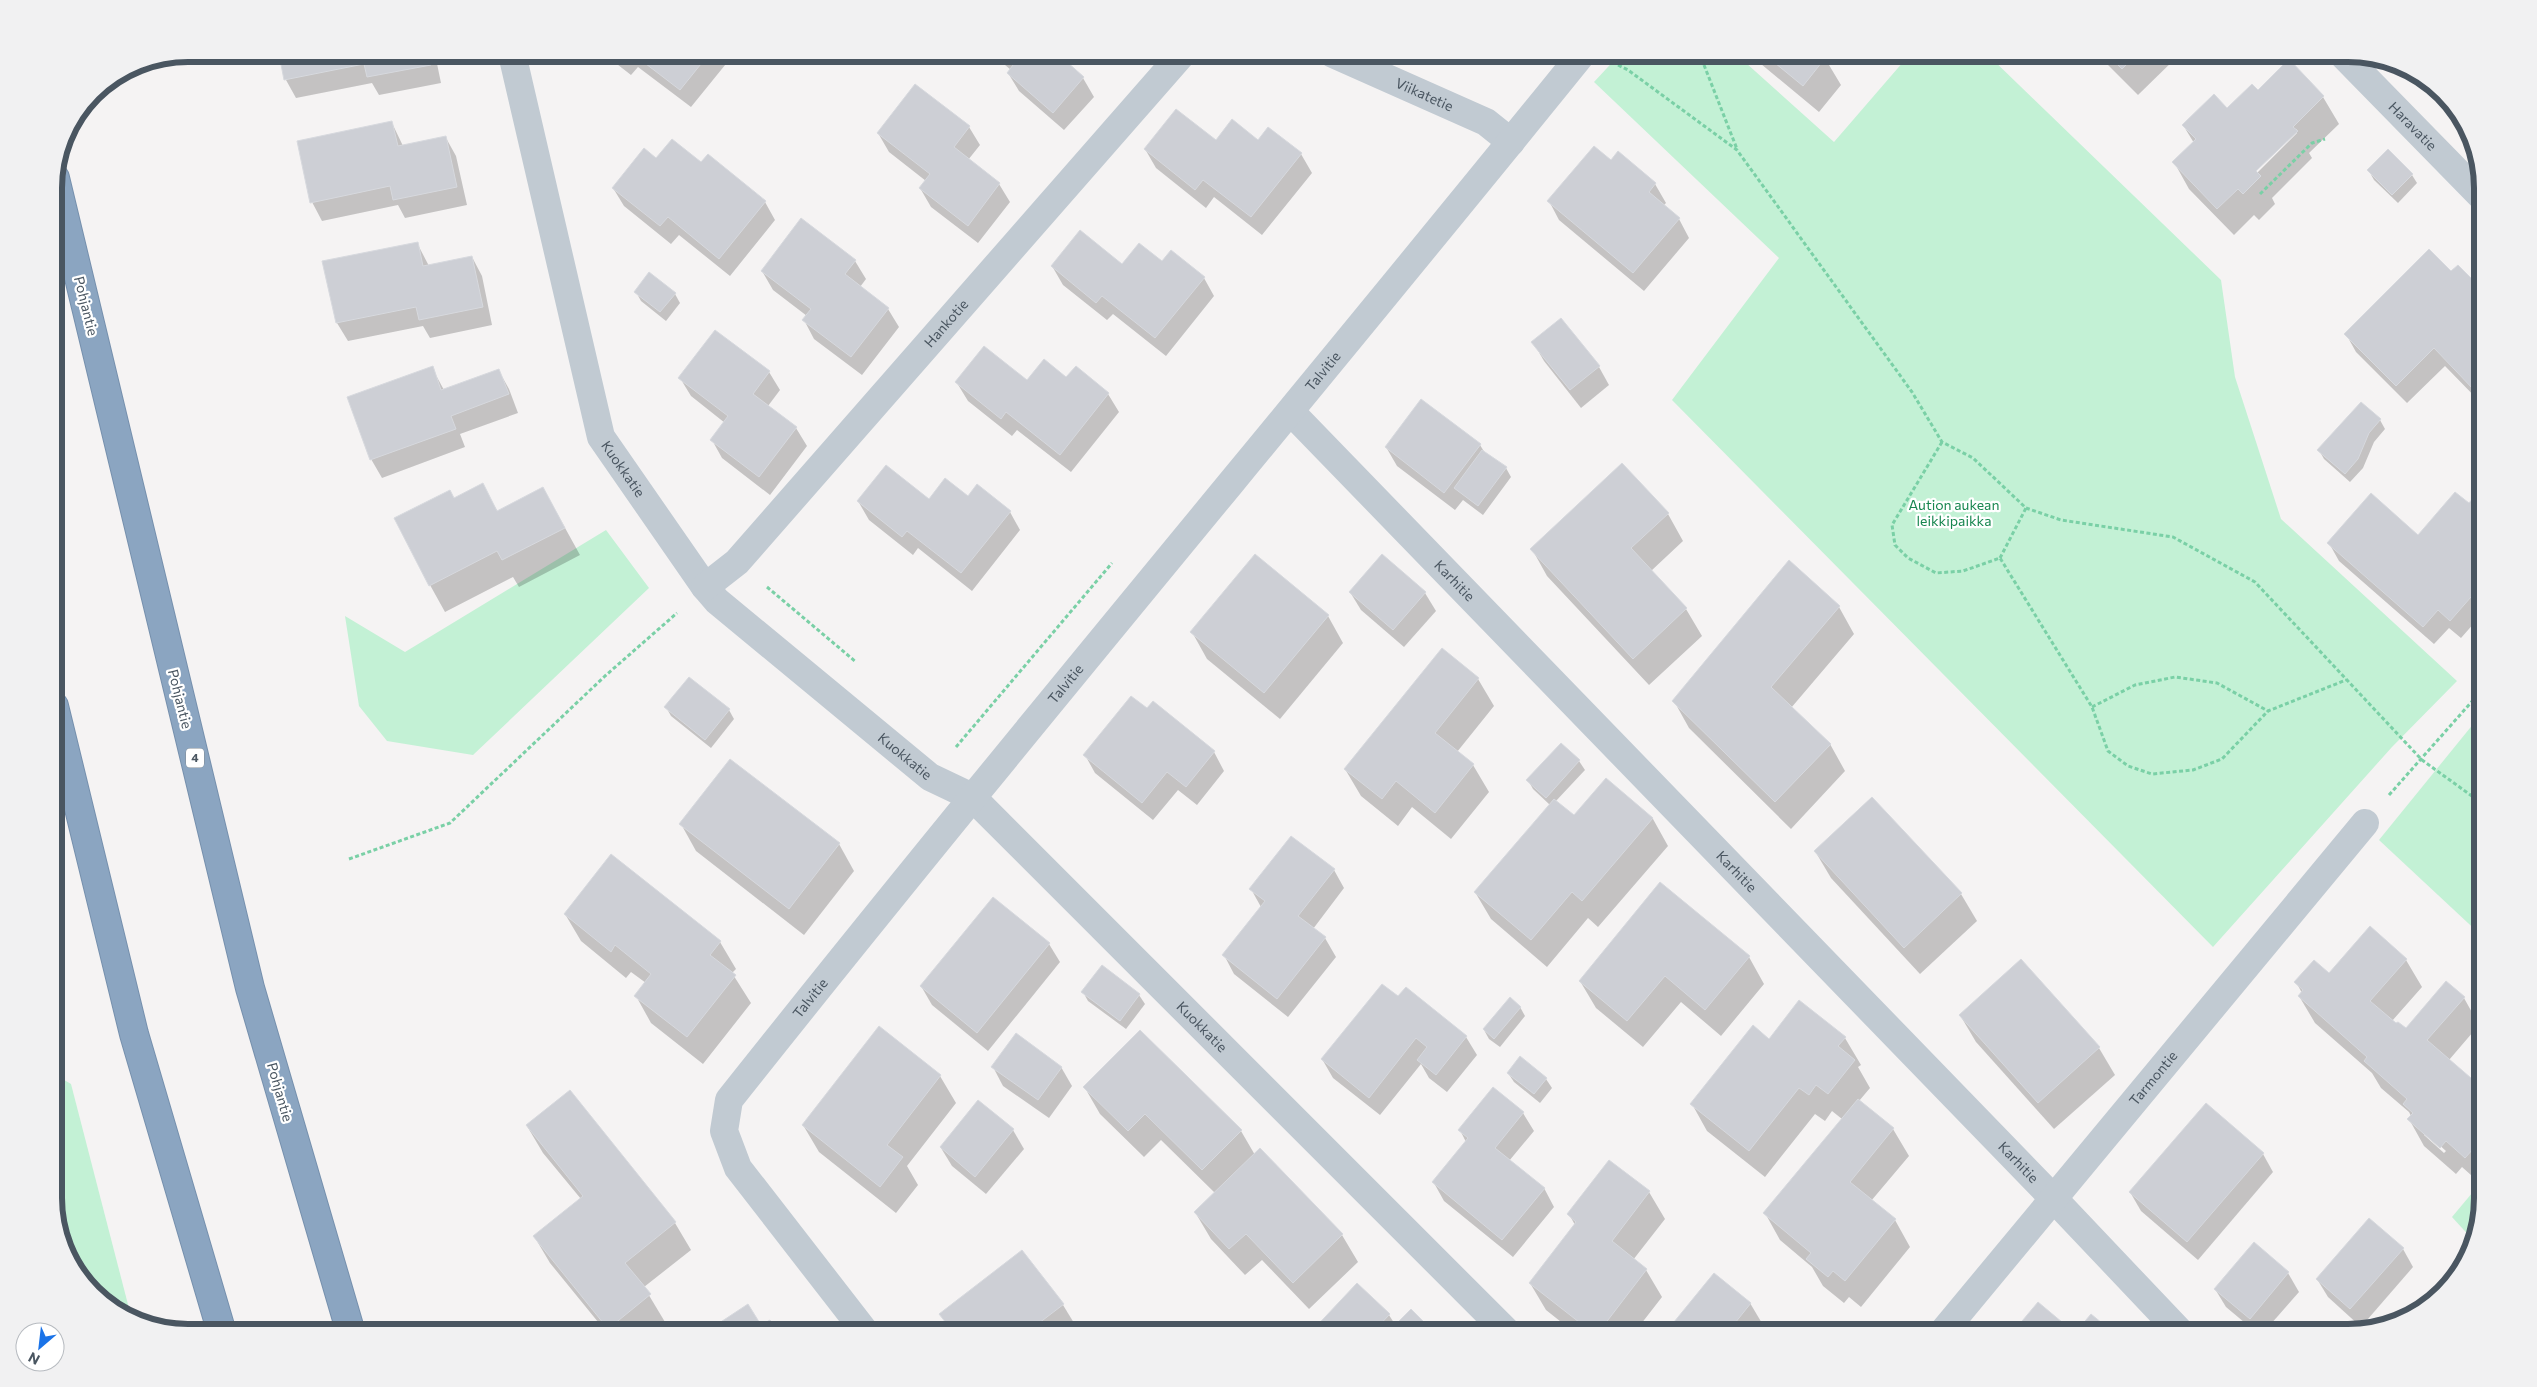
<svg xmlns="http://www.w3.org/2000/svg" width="2537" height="1387" viewBox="0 0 2537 1387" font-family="Commissioner,sans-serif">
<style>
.green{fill:#c3f1d5}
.shadow{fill:#0003;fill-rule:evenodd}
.building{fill:#cdcfd5;stroke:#d7d9de}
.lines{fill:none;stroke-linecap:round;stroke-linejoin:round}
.highway-casing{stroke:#7690ad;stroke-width:30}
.path{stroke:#7ad0a6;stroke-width:3;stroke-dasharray:4 2.5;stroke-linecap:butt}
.street{stroke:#c1cad2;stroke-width:28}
.highway{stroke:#8ba5c1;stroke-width:28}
.labels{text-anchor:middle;stroke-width:4.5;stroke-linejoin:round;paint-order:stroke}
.shield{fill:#fff;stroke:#808990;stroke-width:1}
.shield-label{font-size:12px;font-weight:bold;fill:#4a5661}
.street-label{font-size:14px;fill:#4a5661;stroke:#fff}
.park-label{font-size:14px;fill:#17864f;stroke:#fff}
.rim{fill:none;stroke:#4a5661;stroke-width:6}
</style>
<rect width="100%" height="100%" fill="#f5f3f3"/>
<g class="green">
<path d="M1620,54H1736L1834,142L1910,54H1987L2221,280L2235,377L2281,519L2457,681L2392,747L2213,947L1672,400L1779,258L1594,82Z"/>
<path d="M606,530L649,588L473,755L387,741L359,706L345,616L405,652Z"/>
<path d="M2483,712V937L2379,840Z"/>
<path d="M54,1074L71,1084L132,1320L77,1274L54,1207Z"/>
<path d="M2483,1180V1198L2473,1240L2452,1217Z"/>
</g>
<g class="shadow">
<path d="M280,54H435L441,83L379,95L372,83L296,98L286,80Z"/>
<path d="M604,54H734L691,107L638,67L631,75Z"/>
<path d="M992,54H1056L1083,78L1094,97L1064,130L1019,91L1008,73L1011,70Z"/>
<path d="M1749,54H1831L1826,60L1841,85L1819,112Z"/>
<path d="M2102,54H2180L2138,95L2108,65Z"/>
<path d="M2289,61L2323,97L2339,124L2309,153L2312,158L2272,198L2275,204L2259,220L2254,215L2234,235L2189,189L2174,162L2194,143L2183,125L2227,110L2258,91ZM2297,129V133L2253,177L2251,175Z"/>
<path d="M392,123L403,146L446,138L456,156L467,205L405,218L398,205L322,221L312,202Z"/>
<path d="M969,127L980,145L968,160L999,184L1010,202L978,243L931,207L920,188L926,181L889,152L878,133Z"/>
<path d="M1269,128L1301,154L1312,173L1262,235L1214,197L1206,208L1156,168L1145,149L1216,142H1258Z"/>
<path d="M657,160L701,164L765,202L775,220L730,276L679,235L671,244L624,206L613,188Z"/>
<path d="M1611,162L1655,184L1666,203L1663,206L1679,219L1689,238L1644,291L1559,220L1549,201Z"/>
<path d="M2369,171L2412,175L2417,183L2398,203L2374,180Z"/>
<path d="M417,243L429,266L472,257L482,276L492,325L430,338L423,326L348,341L337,323L324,262Z"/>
<path d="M855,261L866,279L860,287L888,309L899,327L862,375L814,339L804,320L807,316L773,290L762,271Z"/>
<path d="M1162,263L1204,278L1214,296L1166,356L1113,314L1107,320L1063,285L1052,266Z"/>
<path d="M2458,266L2483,292V405L2445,366L2407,403L2356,352L2346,334L2451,273Z"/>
<path d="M636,292L675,294L680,303L666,321L641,301Z"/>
<path d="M1561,320L1599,367L1609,385L1581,408L1544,361L1533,342Z"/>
<path d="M432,368L444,390L499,371L509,389L518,413L460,434L465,447L382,478L371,459Z"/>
<path d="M769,372L780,390L768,406L796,428L807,446L770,495L722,458L712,440L725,423L691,396L680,378Z"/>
<path d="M1067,379L1108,394L1119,412L1071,472L1017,430L1012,436L968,401L957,383Z"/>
<path d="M2380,420L2385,429L2374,442L2363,468L2350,482L2324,459L2319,450Z"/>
<path d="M1480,445L1485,453L1506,468L1511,477L1483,515L1463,500L1455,510L1397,466L1386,447Z"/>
<path d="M482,485L498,512L543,488L580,555L519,587L513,577L445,612L430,585L454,500Z"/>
<path d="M2483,488V613L2461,638L2449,628L2434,644L2339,561L2329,543L2418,536L2469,505Z"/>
<path d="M968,498L1010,512L1020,530L972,591L918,548L913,555L869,520L858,501Z"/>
<path d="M1668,514L1683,541L1651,571L1686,609L1702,636L1649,685L1547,576L1532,549Z"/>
<path d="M1350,592L1425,593L1436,611L1404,647L1361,610Z"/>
<path d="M1839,607L1854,634L1791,708L1830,744L1845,771L1791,829L1689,728L1674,701Z"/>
<path d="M1328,616L1343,643L1280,719L1207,659L1192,632Z"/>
<path d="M1442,650L1478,679L1494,706L1457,752L1473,765L1489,792L1451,839L1412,807L1398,826L1361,796L1345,769Z"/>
<path d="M666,707L729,710L734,719L711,748L671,716Z"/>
<path d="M1147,710L1214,752L1224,771L1197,805L1178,790L1153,820L1095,773L1085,755Z"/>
<path d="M1561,744L1579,761L1585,770L1555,802L1574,817L1606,780L1653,819L1668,846L1598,927L1588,918L1547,967L1491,919L1475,892L1550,805L1533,789L1528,780Z"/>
<path d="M1871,798L1961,894L1977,921L1920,974L1831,878L1815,851Z"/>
<path d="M681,824L839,844L854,871L804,935L696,851Z"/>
<path d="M1334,870L1344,888L1313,929L1325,938L1336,957L1288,1017L1234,974L1224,955L1261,907L1251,889Z"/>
<path d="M565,914L720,942L736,969L732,973L751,1003L703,1064L651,1023L636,996L646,983L631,972L626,978L581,941Z"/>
<path d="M1049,944L1060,962L988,1051L932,1005L921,986Z"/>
<path d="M1749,957L1764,984L1721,1036L1681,1002L1643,1047L1596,1008L1580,981Z"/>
<path d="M2406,960L2422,987L2392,1021L2406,1030L2464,998L2479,1025L2449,1060L2471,1080L2483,1066V1182L2481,1184L2462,1167L2456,1174L2424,1146L2409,1119L2411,1116L2409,1112L2381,1088L2372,1073L2315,1023L2299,996L2302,993L2296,982ZM2424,1131L2446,1151L2444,1153L2424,1135Z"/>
<path d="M2021,961L2099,1048L2115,1075L2054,1129L1976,1042L1960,1015Z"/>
<path d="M1102,967L1139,995L1145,1004L1126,1029L1088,1001L1083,992Z"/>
<path d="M1398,998L1466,1037L1477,1055L1447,1092L1429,1078L1421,1064L1380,1115L1333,1078L1322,1059Z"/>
<path d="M1520,1007L1525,1016L1500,1047L1489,1039L1484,1030Z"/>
<path d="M879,1028L940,1076L956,1103L907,1166L918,1185L896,1213L819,1152L803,1125Z"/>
<path d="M1140,1032L1241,1131L1255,1155L1260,1149L1342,1235L1358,1262L1309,1309L1262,1260L1245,1275L1211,1239L1195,1212L1215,1193L1161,1140L1144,1157L1100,1114L1085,1088Z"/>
<path d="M1845,1038L1861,1065L1858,1067L1870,1088L1859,1101L1893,1129L1909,1156L1871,1201L1895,1220L1910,1247L1861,1307L1849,1297L1844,1303L1823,1286L1812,1267L1780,1240L1765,1213L1842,1119L1832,1111L1825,1121L1815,1114L1765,1177L1707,1131L1692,1104L1770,1040Z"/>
<path d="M993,1067H1061L1072,1086L1049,1118L1003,1086Z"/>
<path d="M1508,1073L1546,1079L1552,1088L1540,1103L1514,1082Z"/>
<path d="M1523,1113L1534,1131L1509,1161L1544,1188L1554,1207L1513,1257L1444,1201L1434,1183L1466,1142L1460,1130Z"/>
<path d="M527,1126L675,1223L691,1250L644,1287L665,1322L652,1333H607L550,1263L534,1236L581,1199L543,1153Z"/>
<path d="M1013,1130L1024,1149L986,1194L952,1166L941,1148Z"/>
<path d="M2263,1154L2273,1172L2198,1260L2141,1211L2130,1192Z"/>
<path d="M1649,1192L1665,1219L1633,1260L1646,1270L1662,1297L1634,1333H1575L1546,1310L1530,1283L1575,1225L1569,1214Z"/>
<path d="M2403,1249L2413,1267L2361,1327L2328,1297L2317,1279Z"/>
<path d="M2288,1273L2299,1292L2263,1333H2257L2226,1307L2215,1289Z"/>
<path d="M1714,1274L1750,1303L1766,1330L1764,1333H1667Z"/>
<path d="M1357,1285L1389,1315L1396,1326L1411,1311L1433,1333H1312Z"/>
<path d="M2038,1304L2073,1333H2013Z"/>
<path d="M1063,1305L1074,1323L1060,1333H952L941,1314Z"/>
<path d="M770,1321L777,1333L705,1332L761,1327Z"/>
<path d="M2327,1329L2331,1333H2323Z"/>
</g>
<g class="building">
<path d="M279,54H429L431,65L367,77L364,64L284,80Z"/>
<path d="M633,54H709L680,90Z"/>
<path d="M1001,54H1058L1084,77L1053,113L1007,73L1013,65Z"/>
<path d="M1764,54H1822L1826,57L1803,86Z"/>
<path d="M2107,54H2137L2122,69Z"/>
<path d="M2289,59L2324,96L2293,127L2298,131L2256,171L2261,176L2243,194L2238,189L2217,209L2172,162L2196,139L2182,125L2214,94L2227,108L2252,84L2258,90Z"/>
<path d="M915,84L970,126L954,147L1000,183L968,226L919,188L930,174L877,133Z"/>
<path d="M1176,109L1216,140L1232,119L1258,140L1268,127L1302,153L1251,217L1203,180L1195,190L1144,149Z"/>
<path d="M392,121L398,146L446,136L457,187L393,200L390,186L310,203L297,141Z"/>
<path d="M672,139L701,162L708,154L766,201L719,259L668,217L660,226L612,188L644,148L656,158Z"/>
<path d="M1594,146L1611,160L1618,151L1656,183L1649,192L1680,218L1633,273L1547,201Z"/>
<path d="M2388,149L2413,174L2392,195L2367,170Z"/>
<path d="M801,218L856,260L845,274L889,308L851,357L802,320L811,309L761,271Z"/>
<path d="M1080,230L1122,264L1139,243L1162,261L1171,250L1205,277L1155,338L1102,296L1096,303L1051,266Z"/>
<path d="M418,242L423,266L472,256L483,307L419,320L416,307L336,323L322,261Z"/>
<path d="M2429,249L2451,271L2458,265L2483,290V393L2477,387L2474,390L2434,348L2396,386L2344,334Z"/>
<path d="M649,272L676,293L660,312L634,292Z"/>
<path d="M1561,318L1600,366L1570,390L1531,342Z"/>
<path d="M715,330L770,371L753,394L797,427L759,477L710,440L728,416L678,378Z"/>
<path d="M984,346L1027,380L1044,359L1066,377L1076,366L1109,393L1060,455L1006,412L1001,419L955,382Z"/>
<path d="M433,366L441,390L499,369L509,394L451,416L456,429L370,460L347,397Z"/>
<path d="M1421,399L1481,444L1444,493L1385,447Z"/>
<path d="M2361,402L2381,419L2369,433L2358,459L2345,474L2317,450Z"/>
<path d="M1482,450L1507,467L1478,506L1454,488Z"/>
<path d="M1622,463L1669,513L1631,548L1687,608L1633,659L1530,549Z"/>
<path d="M886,465L929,499L945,478L968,496L977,484L1011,511L961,573L907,531L902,537L857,501Z"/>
<path d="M483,483L497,511L543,487L565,528L502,560L497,551L429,586L394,518L450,490L454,498Z"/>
<path d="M2483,486V593L2478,589L2450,621L2438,610L2423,627L2327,543L2371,493L2418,535L2455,492L2469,503Z"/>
<path d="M1255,554L1329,615L1264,693L1190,632Z"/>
<path d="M1382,554L1426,592L1393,630L1349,592Z"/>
<path d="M1789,560L1840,606L1771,687L1831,744L1775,802L1672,701Z"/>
<path d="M1442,648L1479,678L1435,733L1474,764L1435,813L1396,781L1382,799L1344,769Z"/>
<path d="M689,677L730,709L705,740L664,707Z"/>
<path d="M1131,696L1147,708L1153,701L1215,751L1186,787L1167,772L1142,803L1083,755Z"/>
<path d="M1561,743L1580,760L1546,798L1526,780Z"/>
<path d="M730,759L840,843L789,909L679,824Z"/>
<path d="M1606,778L1653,818L1582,901L1572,892L1531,940L1474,892L1554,799L1574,815Z"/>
<path d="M1872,797L1962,893L1904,948L1814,851Z"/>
<path d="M1291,836L1335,869L1298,916L1326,937L1277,999L1222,955L1265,901L1249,889Z"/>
<path d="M611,854L721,941L710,955L736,975L687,1037L634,996L651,974L615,945L611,952L564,914Z"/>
<path d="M1660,882L1750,956L1705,1010L1665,976L1627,1021L1579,981Z"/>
<path d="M993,897L1050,943L977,1033L920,986Z"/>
<path d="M2370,926L2407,959L2370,1001L2396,1023L2398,1022L2406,1028L2446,981L2465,997L2427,1040L2471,1078L2483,1065V1138L2465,1158L2446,1141L2440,1148L2407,1119L2413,1113L2403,1104L2407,1099L2364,1061L2367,1057L2298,996L2303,990L2294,982L2314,960L2329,973Z"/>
<path d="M2021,959L2100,1047L2038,1103L1959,1015Z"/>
<path d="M1102,965L1140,994L1120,1021L1081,992Z"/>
<path d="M1382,984L1398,996L1406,987L1467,1036L1436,1075L1417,1060L1427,1047L1416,1038L1369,1098L1321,1059Z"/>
<path d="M1510,997L1521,1007L1494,1039L1483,1029Z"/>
<path d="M1799,1000L1846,1037L1838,1046L1855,1060L1828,1094L1816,1085L1809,1095L1799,1088L1749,1151L1690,1104L1753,1025L1769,1039Z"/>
<path d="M879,1026L941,1075L887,1145L903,1157L880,1187L802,1125Z"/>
<path d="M1140,1030L1242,1130L1202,1170L1145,1114L1128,1131L1083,1087Z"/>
<path d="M1016,1033L1062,1067L1038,1100L991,1067Z"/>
<path d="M1520,1056L1547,1078L1534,1094L1507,1073Z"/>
<path d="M1493,1087L1524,1112L1495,1148L1545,1188L1502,1240L1432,1182L1468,1138L1458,1130Z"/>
<path d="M570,1090L676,1222L625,1263L651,1294L608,1329L533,1236L583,1196L526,1125Z"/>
<path d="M1858,1099L1894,1128L1850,1182L1896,1219L1845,1281L1833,1271L1828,1277L1806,1259L1811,1253L1763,1213Z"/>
<path d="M978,1100L1014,1129L975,1177L940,1147Z"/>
<path d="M2206,1103L2264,1153L2187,1242L2129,1192Z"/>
<path d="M1260,1148L1343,1234L1293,1283L1246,1234L1229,1249L1194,1212Z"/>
<path d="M1609,1160L1650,1191L1612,1241L1647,1269L1598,1333H1593L1529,1283L1576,1222L1567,1214Z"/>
<path d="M2369,1218L2404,1248L2350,1309L2316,1279Z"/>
<path d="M2254,1242L2289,1272L2250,1319L2214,1289Z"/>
<path d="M1022,1250L1064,1304L1026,1333H954L939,1314Z"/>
<path d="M1714,1273L1751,1303L1727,1333H1665Z"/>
<path d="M1357,1283L1390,1314L1372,1333H1310Z"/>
<path d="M2038,1302L2075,1333L2091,1314L2114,1333H2012Z"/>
<path d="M748,1304L761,1325L770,1320L779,1333H704Z"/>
<path d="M1411,1309L1435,1333H1394L1390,1330Z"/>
</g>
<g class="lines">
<g class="highway-casing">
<g id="highway">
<path d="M55,178L250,988L351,1333"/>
<path d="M54,706L134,1034L222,1333"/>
</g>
</g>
<g class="path">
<path d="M1697,54L1704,65L1737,149"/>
<path d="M1618,65L1628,70L1737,150L1912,392L1942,442L1973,458L2026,508L2061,520L2173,537L2255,582L2422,760L2483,804"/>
<path d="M2260,194L2312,143L2325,139"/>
<path d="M1942,442L1892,525L1895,545L1908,558L1936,573L1963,571L2000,558L2092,707L2108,751L2128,766L2152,774L2193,770L2222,759L2268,711"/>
<path d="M2000,558L2026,508"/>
<path d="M767,587L856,662"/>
<path d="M2092,707L2135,685L2175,677L2217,683L2268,711L2346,680"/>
<path d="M956,747L1112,563"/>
<path d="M2389,795L2483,689"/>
<path d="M349,859L450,823L605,676L677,613"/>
<path d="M54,934L61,931"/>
</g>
<g class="street">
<path id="s1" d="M512,54L601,437L705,587L717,601L930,777L972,797L1508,1333"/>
<path id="s2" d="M1333,54L1486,122L1511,142"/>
<path id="s3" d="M2342,54L2483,198"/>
<path id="s4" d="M1291,412L2053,1198L2181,1333"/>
<path id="s5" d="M705,587L737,562L1182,54"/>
<path id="s6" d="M866,1333L738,1168L724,1131L729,1100C1009,747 1299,404 1582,54"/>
<path id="s7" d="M1942,1333L2365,823"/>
</g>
<use href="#highway" class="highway"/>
</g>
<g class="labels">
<rect class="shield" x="186" y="748.5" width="18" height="19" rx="4"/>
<g class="shield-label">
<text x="195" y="762">4</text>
</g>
<g class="street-label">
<text dy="5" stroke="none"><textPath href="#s2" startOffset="100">Viikatetie</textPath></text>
<text dy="5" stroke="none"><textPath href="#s3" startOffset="101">Haravatie</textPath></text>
<text transform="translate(86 306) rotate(76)" y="5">Pohjantie</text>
<text dy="5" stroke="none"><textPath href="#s5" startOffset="358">Hankotie</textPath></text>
<text dy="5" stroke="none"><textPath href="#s6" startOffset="1220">Talvitie</textPath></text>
<text dy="5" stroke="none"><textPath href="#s1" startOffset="432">Kuokkatie</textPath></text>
<text dy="5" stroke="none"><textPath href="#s4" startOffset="235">Karhitie</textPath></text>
<text dy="5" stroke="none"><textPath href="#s6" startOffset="815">Talvitie</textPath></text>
<text transform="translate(180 699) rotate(76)" y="5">Pohjantie</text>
<text dy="5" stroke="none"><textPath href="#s1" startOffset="838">Kuokkatie</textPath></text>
<text dy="5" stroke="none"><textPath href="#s4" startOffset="640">Karhitie</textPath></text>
<text dy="5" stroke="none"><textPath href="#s6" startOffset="410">Talvitie</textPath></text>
<text dy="5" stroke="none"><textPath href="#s1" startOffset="1242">Kuokkatie</textPath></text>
<text dy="5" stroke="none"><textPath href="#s7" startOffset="331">Tarmontie</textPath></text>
<text transform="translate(280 1092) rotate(74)" y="5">Pohjantie</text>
<text dy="5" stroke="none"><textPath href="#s4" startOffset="1045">Karhitie</textPath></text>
</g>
<g class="park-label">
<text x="1954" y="510">Aution aukean<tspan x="1954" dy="16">leikkipaikka</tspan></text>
</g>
</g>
<path d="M0 0H2537V1387H0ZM188 62H2348A126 126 0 0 1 2474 188V1198A126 126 0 0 1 2348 1324H188A126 126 0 0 1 62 1198V188A126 126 0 0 1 188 62Z" fill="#f1f1f2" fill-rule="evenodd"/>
<path class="rim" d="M188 62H2348A126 126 0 0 1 2474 188V1198A126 126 0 0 1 2348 1324H188A126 126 0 0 1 62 1198V188A126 126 0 0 1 188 62Z"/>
<g transform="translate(40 1347) rotate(208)"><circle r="24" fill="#ffffff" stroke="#b7bbc0"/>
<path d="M0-4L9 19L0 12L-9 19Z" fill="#1a73e8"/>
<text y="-8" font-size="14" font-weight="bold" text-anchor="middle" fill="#4a5661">N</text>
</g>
</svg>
